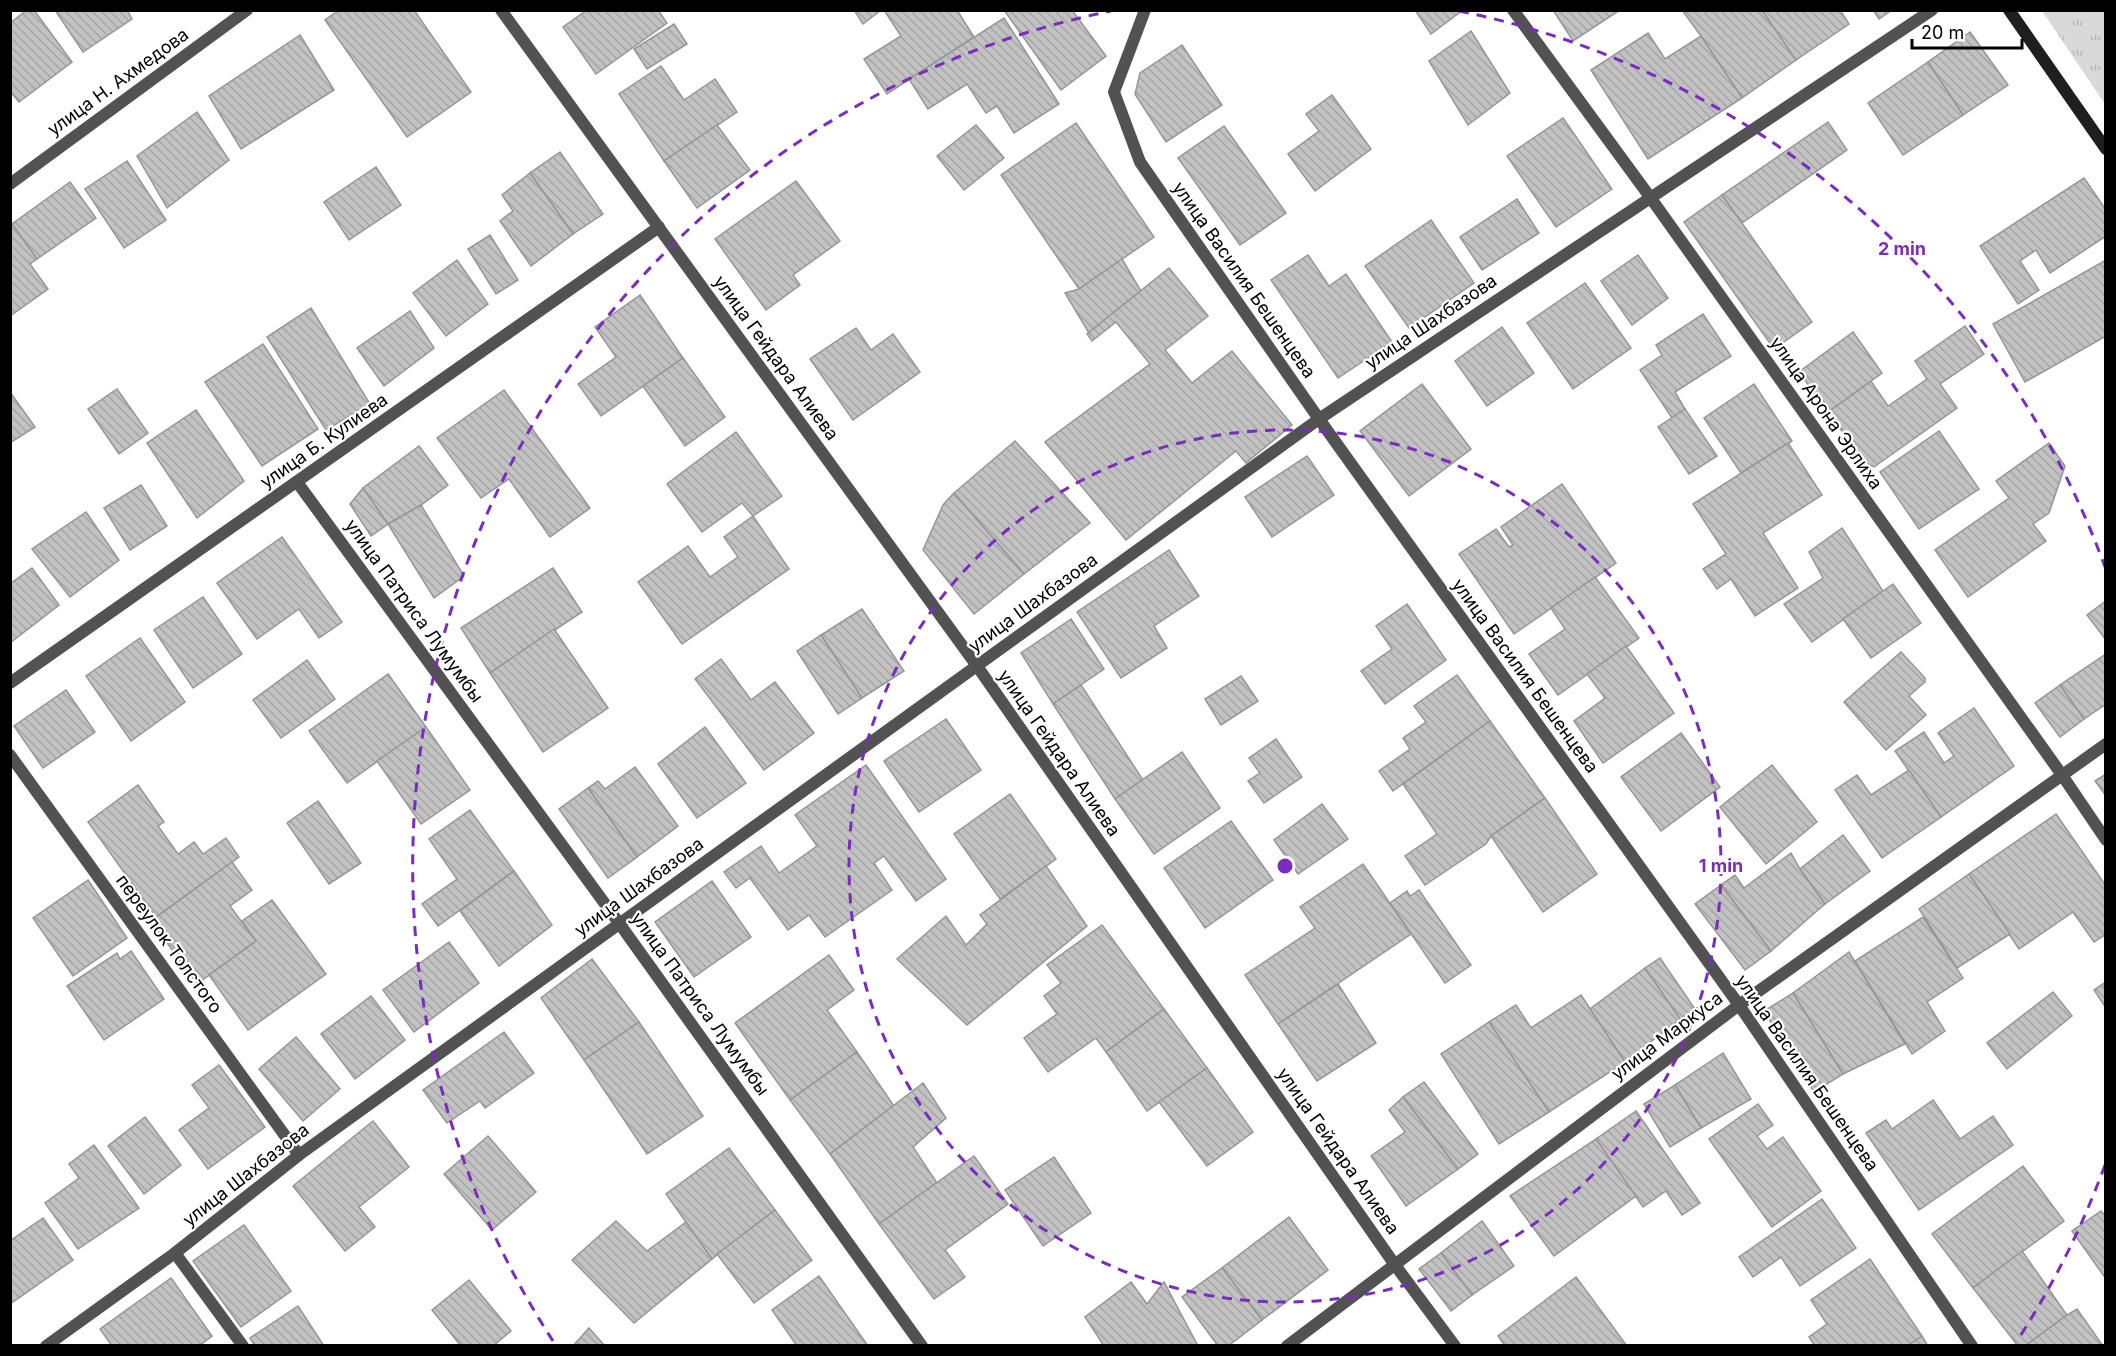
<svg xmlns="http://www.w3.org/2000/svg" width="2116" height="1356" viewBox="0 0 2116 1356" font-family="Inter,sans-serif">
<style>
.park{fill:url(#park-tufts)}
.building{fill:url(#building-back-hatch);stroke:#969696;stroke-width:1.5}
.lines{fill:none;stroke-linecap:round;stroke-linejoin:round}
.street{stroke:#525252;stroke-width:12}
.secondary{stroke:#1f1f1f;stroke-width:12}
.ring{fill:none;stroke:#7b2cbf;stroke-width:3;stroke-dasharray:10 8}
.labels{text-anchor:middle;stroke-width:4.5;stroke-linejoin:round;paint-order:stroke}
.street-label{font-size:18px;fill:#000;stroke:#fff}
.centre{fill:#7b2cbf;stroke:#fff;stroke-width:3}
.ring-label{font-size:18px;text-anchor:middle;font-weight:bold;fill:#7b2cbf;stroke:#fff;stroke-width:4.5;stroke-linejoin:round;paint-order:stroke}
</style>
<defs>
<pattern id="park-tufts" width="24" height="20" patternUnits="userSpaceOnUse" patternTransform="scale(1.5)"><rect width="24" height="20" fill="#d9d9d9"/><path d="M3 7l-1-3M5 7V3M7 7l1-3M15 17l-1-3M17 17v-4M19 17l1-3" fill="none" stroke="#b8b8b8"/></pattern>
<pattern id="building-back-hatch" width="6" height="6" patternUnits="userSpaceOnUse" patternTransform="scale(1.5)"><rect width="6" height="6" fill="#c2c2c2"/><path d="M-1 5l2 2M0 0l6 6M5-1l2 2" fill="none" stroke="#a5a5a5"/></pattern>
</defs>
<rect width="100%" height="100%" fill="#fff"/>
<path class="park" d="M2042,11H2105V104Z"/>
<g class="building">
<path d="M27,10H34L72,62L19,102L10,91V23Z"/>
<path d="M55,10H127L132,19L83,52Z"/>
<path d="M339,10H414L471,92L407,137L325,20Z"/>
<path d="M587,10H658L667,23L596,74L563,27Z"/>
<path d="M854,10H881L863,24Z"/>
<path d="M884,10H957L974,37L887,94L864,59L901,36Z"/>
<path d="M1004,10H1072L1106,56L1061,90Z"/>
<path d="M1415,10H1463L1431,34Z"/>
<path d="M1553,10H1620L1573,41Z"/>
<path d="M1682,10H1762L1796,60L1742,98L1701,36Z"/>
<path d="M1762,10H1840L1849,24L1796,60Z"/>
<path d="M1873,10H1892L1879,19Z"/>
<path d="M1004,18L1059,104L1014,133L997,106L986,113L967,84L928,109L909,79Z"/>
<path d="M674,24L687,44L647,69L634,49Z"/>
<path d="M1471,31L1510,93L1468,125L1429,61Z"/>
<path d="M1970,32L2008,85L1963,115L1928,62Z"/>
<path d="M1648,33L1665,59L1701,36L1742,98L1648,159L1591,70Z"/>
<path d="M300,35L334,90L241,149L209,96Z"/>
<path d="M1182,45L1222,105L1166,142L1135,94L1140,73Z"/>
<path d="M1928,62L1963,115L1903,155L1868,103Z"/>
<path d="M661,66L684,100L715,79L737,112L664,161L619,94Z"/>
<path d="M1332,95L1371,149L1315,191L1288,154L1319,131L1306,114Z"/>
<path d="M197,112L229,160L167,208L137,156Z"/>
<path d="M1563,118L1612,189L1556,227L1507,156Z"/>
<path d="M1828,122L1847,150L1742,223L1722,195Z"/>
<path d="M1076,123L1154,237L1079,289L1001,175Z"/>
<path d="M717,125L750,170L697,208L664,161Z"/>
<path d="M976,125L1004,158L964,190L937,156Z"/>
<path d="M1224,126L1286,213L1240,245L1178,158Z"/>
<path d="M560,152L603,214L573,234L530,173Z"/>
<path d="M127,161L166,220L124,248L85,189Z"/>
<path d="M376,167L401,205L349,240L324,202Z"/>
<path d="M530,173L573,234L531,266L500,221L513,211L502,195Z"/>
<path d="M2084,178L2106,210V236L2050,273L2036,250L2020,261L2039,290L2018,304L1980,246Z"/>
<path d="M796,181L840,241L793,275L800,285L766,310L715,239Z"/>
<path d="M70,182L96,218L37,259L12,224Z"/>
<path d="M1722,195L1812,322L1774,349L1684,222Z"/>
<path d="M1517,199L1539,233L1482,270L1460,237Z"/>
<path d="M1431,220L1474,283L1409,328L1365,266Z"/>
<path d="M12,224L37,259L30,264L48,289L10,316V225Z"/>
<path d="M490,235L518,280L496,294L468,249Z"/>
<path d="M1308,255L1329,286L1346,274L1392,342L1338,378L1271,280Z"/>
<path d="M1638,255L1668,298L1632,325L1601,281Z"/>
<path d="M1122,259L1141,291L1089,333L1065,293L1079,289Z"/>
<path d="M457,260L488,304L446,336L413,293Z"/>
<path d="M2106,260V336L2025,382L1993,324Z"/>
<path d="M1169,268L1208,316L1165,350L1192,383L1232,351L1292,425L1246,463L1236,451L1126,540L1045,442L1150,364L1116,322L1092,341L1087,334Z"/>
<path d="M1585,283L1631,348L1573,389L1527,323Z"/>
<path d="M640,295L683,358L601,416L578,384L616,357L595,327Z"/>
<path d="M311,308L370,404L326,430L267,337Z"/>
<path d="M410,311L434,348L384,386L357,348Z"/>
<path d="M1703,314L1731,356L1675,392L1685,409L1672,418L1640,370L1662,355L1656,345Z"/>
<path d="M1965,326L1984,354L1940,384L1957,408L1874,467L1865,463L1828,412L1871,381L1888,406L1927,379L1915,361Z"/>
<path d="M1502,327L1534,373L1487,406L1455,361Z"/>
<path d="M856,328L871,350L893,334L920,372L853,420L810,359Z"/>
<path d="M1853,332L1882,373L1828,412L1799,372Z"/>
<path d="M263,344L318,429L262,466L205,382Z"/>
<path d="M683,358L725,417L685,446L643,386Z"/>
<path d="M1422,384L1471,449L1409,496L1360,431Z"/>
<path d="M1754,384L1792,441L1741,473L1704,418Z"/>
<path d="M117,389L148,433L119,454L88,409Z"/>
<path d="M504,390L590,508L550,537L509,479L481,498L437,438Z"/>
<path d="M10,392L35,427L10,443Z"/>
<path d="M1685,409L1717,456L1689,474L1658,427Z"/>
<path d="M196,410L244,481L197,518L147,443Z"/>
<path d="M1939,431L1979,489L1919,529L1880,472Z"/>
<path d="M736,432L782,496L753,516L742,503L702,532L667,484Z"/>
<path d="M1015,441L1090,523L1024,574L954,493Z"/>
<path d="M1788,443L1822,495L1763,533L1798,588L1755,616L1731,579L1717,589L1703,569L1726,554L1693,504Z"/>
<path d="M2049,443L2065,466L2049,513L2033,524L2046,541L1968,597L1935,550L2009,498L1996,481Z"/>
<path d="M419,446L448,485L421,505L388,524L363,488Z"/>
<path d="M1307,456L1334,495L1272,537L1245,497Z"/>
<path d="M1562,484L1616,563L1514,634L1459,554L1496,529L1509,547L1513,545L1501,527Z"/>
<path d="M141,485L167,526L130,550L104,508Z"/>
<path d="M363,488L388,524L371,536L350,504Z"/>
<path d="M954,493L1024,574L974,614L923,550L943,505Z"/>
<path d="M421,505L464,576L434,598L388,524Z"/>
<path d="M86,512L119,560L70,597L32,549Z"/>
<path d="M753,516L789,569L682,644L638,582L688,546L710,577L738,557L724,537Z"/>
<path d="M1842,528L1883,591L1812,642L1784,604L1823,578L1809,552Z"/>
<path d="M282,537L342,622L319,638L299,609L257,639L217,583Z"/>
<path d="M1169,550L1199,596L1154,626L1167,648L1121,678L1077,612Z"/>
<path d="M32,568L59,605L10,643V584Z"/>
<path d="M553,568L582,612L490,673L461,628Z"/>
<path d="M1595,577L1639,638L1558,695L1529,654L1565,629L1551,608Z"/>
<path d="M1893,584L1921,623L1871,658L1843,619Z"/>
<path d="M203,597L242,654L193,688L154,630Z"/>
<path d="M2106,601V640L2087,615Z"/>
<path d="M1407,604L1446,660L1385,704L1361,671L1392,649L1376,626Z"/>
<path d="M862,609L904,671L862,698L821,635Z"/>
<path d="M1071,619L1104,669L1053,704L1021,653Z"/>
<path d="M554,629L608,708L543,752L490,673Z"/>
<path d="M821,635L862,698L838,714L797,651Z"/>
<path d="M140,638L185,702L131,741L86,676Z"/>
<path d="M1626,646L1674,713L1603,763L1574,721L1605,698L1587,674Z"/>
<path d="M1901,652L1925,678V682L1909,696L1926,715L1886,750L1844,702Z"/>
<path d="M2106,654V704L2084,719L2060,685Z"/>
<path d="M721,659L751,700L775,682L814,733L764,770L695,679Z"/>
<path d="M307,660L335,699L281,738L253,700Z"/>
<path d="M388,674L426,727L347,783L309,731Z"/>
<path d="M1457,675L1490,721L1393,791L1379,771L1410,749L1403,738L1426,722L1414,706Z"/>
<path d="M1241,676L1258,701L1221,725L1205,699Z"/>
<path d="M1081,685L1143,780L1115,799L1053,704Z"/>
<path d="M2060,685L2084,719L2060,737L2035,703Z"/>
<path d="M66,690L95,732L43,768L14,726Z"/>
<path d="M1974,708L2014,766L1941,817L1895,751L1924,732L1944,763L1954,756L1938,733Z"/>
<path d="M946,719L981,770L919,812L884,761Z"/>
<path d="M1490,721L1545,798L1491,836L1486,844L1425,885L1405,856L1437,834L1403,784Z"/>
<path d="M426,727L470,790L421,824L377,761Z"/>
<path d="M705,727L746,783L697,818L658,764Z"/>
<path d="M1681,733L1720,787L1661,831L1621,777Z"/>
<path d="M1276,739L1302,777L1264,803L1248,781L1260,773L1249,758Z"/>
<path d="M1182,752L1220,808L1154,854L1115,799Z"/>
<path d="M866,765L946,879L916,901L884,856L874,863L892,890L825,937L809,915L788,930L750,878L736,888L724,872L761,846L779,873L817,846L795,815Z"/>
<path d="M1772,765L1817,822L1766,864L1720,807Z"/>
<path d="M635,767L678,826L637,857L588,788L598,781L605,789Z"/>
<path d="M1909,770L1941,817L1882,858L1835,790L1857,775L1871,795Z"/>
<path d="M2106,774V796L2095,781Z"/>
<path d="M138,785L164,822L158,826L178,854L194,842L203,854L226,838L239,857L156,917L88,822Z"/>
<path d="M588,788L637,857L608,878L559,809Z"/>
<path d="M1010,794L1056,859L1000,899L954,834Z"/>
<path d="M1545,798L1597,874L1543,912L1491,836Z"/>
<path d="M318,801L361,863L329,884L287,823Z"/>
<path d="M1322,804L1348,839L1298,874L1274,840Z"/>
<path d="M470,810L514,871L438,926L422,904L457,879L429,839Z"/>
<path d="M2056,814L2106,886V934L2094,942L2073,912L2019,949L1969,874Z"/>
<path d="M1231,821L1273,880L1205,928L1164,868Z"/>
<path d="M1843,835L1870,871L1825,904L1800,869Z"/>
<path d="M1791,853L1800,869L1825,904L1771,951L1721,885L1735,875L1744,888Z"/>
<path d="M232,862L252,890L230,906L256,941L197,984L151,921Z"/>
<path d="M1363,864L1411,934L1278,1024L1245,975L1315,928L1300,907Z"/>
<path d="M1046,866L1087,926L967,1025L897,959L946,916L966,945L987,924L980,915Z"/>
<path d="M514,871L552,925L499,966L460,911Z"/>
<path d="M1969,874L2010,934L1957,968L1919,909Z"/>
<path d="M88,880L127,938L73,976L33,918Z"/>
<path d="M712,881L751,937L694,977L655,922Z"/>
<path d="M1721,885L1771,951L1745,970L1695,904Z"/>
<path d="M1419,890L1471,965L1445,983L1390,903L1407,891L1410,896Z"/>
<path d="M272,900L326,974L248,1030L209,975L256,941L242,921Z"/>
<path d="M1923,917L1963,978L1927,1002L1945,1031L1912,1054L1855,961Z"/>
<path d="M1102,925L1164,1009L1106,1052L1096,1038L1048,1072L1024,1038L1057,1014L1044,996L1061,983L1047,965Z"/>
<path d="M449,942L479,983L414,1032L383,990Z"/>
<path d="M131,951L164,999L104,1040L67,986L117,953L120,959Z"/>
<path d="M1849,952L1905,1044L1843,1074L1793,993Z"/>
<path d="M829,955L854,990L827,1010L857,1052L790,1100L735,1023Z"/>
<path d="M1660,958L1695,1009L1680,1019L1645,968Z"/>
<path d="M592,959L639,1022L584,1060L541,998Z"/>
<path d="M1645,968L1680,1019L1625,1062L1590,1009Z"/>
<path d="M2106,982V1008L2094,990Z"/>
<path d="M1338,984L1376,1043L1317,1081L1278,1024Z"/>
<path d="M2053,992L2072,1016L2007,1069L1987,1043Z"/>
<path d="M1793,993L1843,1074L1814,1092L1764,1011Z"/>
<path d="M1581,995L1625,1062L1549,1112L1489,1022L1516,1005L1531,1028Z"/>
<path d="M371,996L405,1040L355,1079L321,1034Z"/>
<path d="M1164,1009L1207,1068L1147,1111L1106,1052Z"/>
<path d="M639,1022L703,1116L647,1154L584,1060Z"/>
<path d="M1489,1022L1549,1112L1499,1144L1441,1054Z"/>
<path d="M504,1032L534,1073L485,1108L480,1101L447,1123L423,1090Z"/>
<path d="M296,1037L340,1089L303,1121L259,1069Z"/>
<path d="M857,1052L894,1106L830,1154L790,1100Z"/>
<path d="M1723,1053L1751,1099L1701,1128L1675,1085Z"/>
<path d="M219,1065L265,1127L208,1169L179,1130L209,1108L192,1085Z"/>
<path d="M1207,1068L1253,1132L1207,1166L1159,1102Z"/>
<path d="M1424,1082L1478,1154L1458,1169L1403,1097Z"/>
<path d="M923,1083L946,1118L913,1147L937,1183L879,1224L830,1154Z"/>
<path d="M1675,1085L1701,1128L1670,1147L1644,1104Z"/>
<path d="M1403,1097L1458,1169L1406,1206L1371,1156L1405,1132L1389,1110Z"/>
<path d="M1933,1100L1960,1139L1993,1116L2013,1145L1919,1210L1866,1133L1886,1120L1892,1129Z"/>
<path d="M1758,1104L1773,1125L1757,1136L1767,1149L1783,1137L1821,1191L1772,1227L1709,1139Z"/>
<path d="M1636,1111L1700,1203L1682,1215L1666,1191L1643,1207L1596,1139Z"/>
<path d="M145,1117L181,1165L144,1194L108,1146Z"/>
<path d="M373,1121L409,1167L359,1207L375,1227L345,1251L293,1186Z"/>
<path d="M488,1136L536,1192L492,1230L444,1174Z"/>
<path d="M1596,1139L1636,1196L1554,1256L1510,1196Z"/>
<path d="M94,1145L139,1208L78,1249L45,1203L79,1178L69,1164Z"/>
<path d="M729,1148L775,1210L712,1259L666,1194Z"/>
<path d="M974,1156L1008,1204L945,1250L965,1277L934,1299L879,1224Z"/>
<path d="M1054,1157L1091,1213L1043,1246L1005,1190Z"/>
<path d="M2023,1166L2064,1221L1973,1288L1932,1234Z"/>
<path d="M1822,1199L1856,1248L1800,1286L1781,1257L1753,1277L1739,1257Z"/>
<path d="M775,1210L812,1260L754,1303L717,1254Z"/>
<path d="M2101,1211L2106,1217V1279L2072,1231Z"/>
<path d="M1289,1217L1328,1270L1262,1320L1222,1268Z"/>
<path d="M43,1218L73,1260L10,1304V1241Z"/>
<path d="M616,1221L647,1251L686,1222L712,1259L634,1323L572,1260Z"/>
<path d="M1482,1221L1514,1266L1472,1295L1441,1253Z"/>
<path d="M244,1225L291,1291L241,1327L193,1261Z"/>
<path d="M2022,1251L2067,1315L2025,1346H2018L1973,1288Z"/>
<path d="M1441,1253L1472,1295L1451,1311L1419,1269Z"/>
<path d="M1870,1259L1922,1336L1907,1346H1815L1809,1337L1827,1324L1811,1300Z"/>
<path d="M1222,1268L1262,1320L1228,1346H1218L1182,1297Z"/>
<path d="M819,1276L868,1346H797L772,1310Z"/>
<path d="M1576,1277L1627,1346H1505L1498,1336Z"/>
<path d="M171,1278L212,1336L199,1346H112L100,1329Z"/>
<path d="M469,1280L511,1331L493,1346H461L432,1310Z"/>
<path d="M1131,1282L1147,1304L1164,1282L1198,1346H1104L1085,1317Z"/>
<path d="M298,1306L324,1346H255L250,1338Z"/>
<path d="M2077,1309L2103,1346H2025L2067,1315Z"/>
<path d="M589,1328L605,1346H573Z"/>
<path d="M1922,1336L1928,1346H1907Z"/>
</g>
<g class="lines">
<g class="street">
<path d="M501,10L977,666L1395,1265L1455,1346"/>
<path d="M1145,10L1114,92L1140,162L1319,419L1739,1005L1972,1346"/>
<path d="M1513,10L1650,197L2062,775L2106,840"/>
<path d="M10,184L247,10"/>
<path d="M297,482L619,923L922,1346"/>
<path d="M10,683L659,227"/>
<path d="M10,755L299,1155"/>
<path d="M175,1253L243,1346"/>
<path d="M46,1346L175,1253L299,1155L1319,419L1932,10"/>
<path d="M1287,1346L1739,1005L2106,744"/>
</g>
<path class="secondary" d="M2009,10L2106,149"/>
</g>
<g class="ring">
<circle cx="1285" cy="866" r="436"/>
<path d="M2105 1165A873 873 0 0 1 2017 1341M553 1341A873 873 0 0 1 1111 11M1459 11A873 873 0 0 1 2105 567"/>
</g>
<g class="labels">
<g class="street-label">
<text transform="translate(118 82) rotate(-36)" y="6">улица Н. Ахмедова</text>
<text transform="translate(1244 280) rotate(55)" y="6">улица Василия Бешенцева</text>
<text transform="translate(1431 322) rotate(-34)" y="6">улица Шахбазова</text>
<text transform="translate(776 358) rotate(54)" y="6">улица Гейдара Алиева</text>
<text transform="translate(1826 413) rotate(55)" y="6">улица Арона Эрлиха</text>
<text transform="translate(324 441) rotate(-35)" y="6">улица Б. Кулиева</text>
<text transform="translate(1033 603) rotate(-36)" y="6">улица Шахбазова</text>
<text transform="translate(414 611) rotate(54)" y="6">улица Патриса Лумумбы</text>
<text transform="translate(1525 676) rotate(54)" y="6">улица Василия Бешенцева</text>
<text transform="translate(1059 753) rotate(55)" y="6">улица Гейдара Алиева</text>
<text transform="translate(639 887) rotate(-36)" y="6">улица Шахбазова</text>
<text transform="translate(169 944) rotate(54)" y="6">переулок Толстого</text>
<text transform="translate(700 1004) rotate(54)" y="6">улица Патриса Лумумбы</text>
<text transform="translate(1667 1036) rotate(-37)" y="6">улица Маркуса</text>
<text transform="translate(1807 1073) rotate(55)" y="6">улица Василия Бешенцева</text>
<text transform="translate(1338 1151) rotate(55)" y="6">улица Гейдара Алиева</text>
<text transform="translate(246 1175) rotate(-38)" y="6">улица Шахбазова</text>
</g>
</g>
<circle cx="1285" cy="866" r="9" class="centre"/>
<g class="ring-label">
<text x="1902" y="255">2 min</text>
<text x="1721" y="872">1 min</text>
</g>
<rect width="2116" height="1356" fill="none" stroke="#000000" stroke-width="24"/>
<path d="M1912 39v9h110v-9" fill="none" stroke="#000000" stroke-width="3"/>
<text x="1921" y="39" font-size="18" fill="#000000" stroke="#ffffff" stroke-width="4.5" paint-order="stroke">20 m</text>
</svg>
